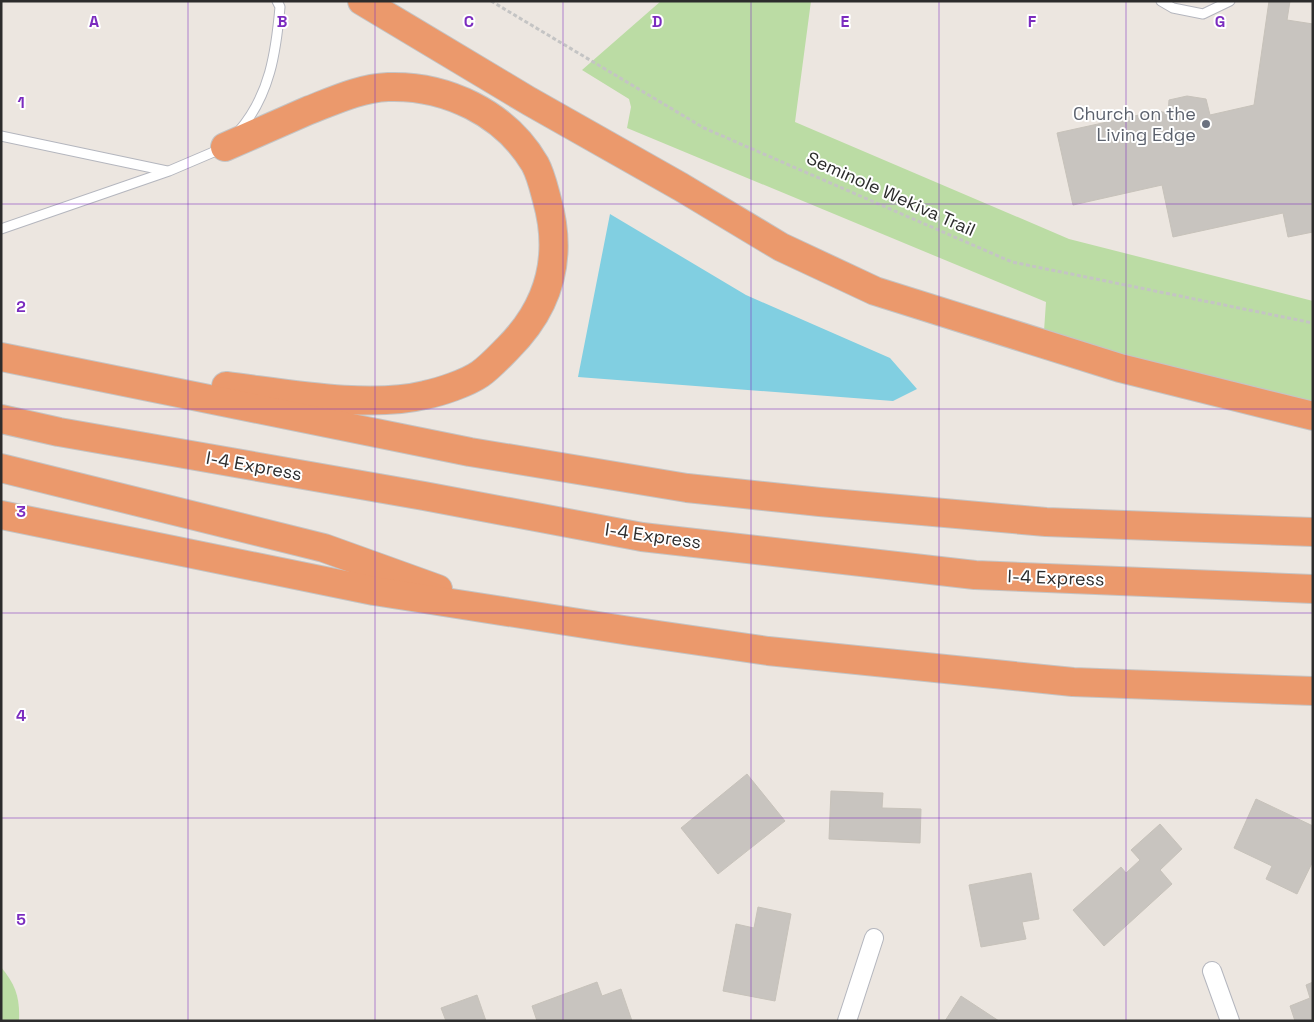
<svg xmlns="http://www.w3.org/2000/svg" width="1314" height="1022" viewBox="0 0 1314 1022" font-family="'Space Grotesk',sans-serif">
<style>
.green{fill:#bbdca4}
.water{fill:#81cfe1}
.building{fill:#c8c4bf;stroke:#c7c2ba}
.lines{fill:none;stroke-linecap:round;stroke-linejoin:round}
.lane-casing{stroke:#b4b6be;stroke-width:11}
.street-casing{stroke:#b4b6be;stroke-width:20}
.highway-casing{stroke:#c4c4c4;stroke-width:30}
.path{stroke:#c4c4c4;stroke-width:3;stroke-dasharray:4 2.5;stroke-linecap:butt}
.lane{stroke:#fff;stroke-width:9}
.street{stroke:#fff;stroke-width:18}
.highway{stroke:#eb996c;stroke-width:28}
.grid{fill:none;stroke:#7b2cbf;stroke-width:1;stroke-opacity:0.55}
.worship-dot{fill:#6b7280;stroke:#fff;stroke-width:2}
.labels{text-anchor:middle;stroke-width:4;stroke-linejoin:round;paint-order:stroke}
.worship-label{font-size:18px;fill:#5b616d;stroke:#fff;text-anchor:end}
.street-label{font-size:18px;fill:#2c2c2c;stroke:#fff}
.grid-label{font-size:16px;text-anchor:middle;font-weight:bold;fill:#7b2cbf;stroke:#fff;stroke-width:4;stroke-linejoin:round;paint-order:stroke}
</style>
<rect width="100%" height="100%" fill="#ece6e0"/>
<g class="green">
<path d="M661,1H811L795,122L1069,239L1313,301V404L1125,357L1044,331L1046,302L627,128L631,107L629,99L582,70Z"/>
<path d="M1,967C16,985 20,998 19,1021H1Z"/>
</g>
<path class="water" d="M610,214L746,295L890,358L917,389L893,401L578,377Z"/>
<g class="building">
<path d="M1269,1H1290L1287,20L1313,24V232L1288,237L1283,213L1173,237L1162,185L1073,205L1057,133L1157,111L1168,113L1169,100L1187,96L1206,99L1210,115L1254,105Z"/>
<path d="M747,774L785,821L718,874L681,828Z"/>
<path d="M831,791L883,793L882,808L921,809L920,843L829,839Z"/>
<path d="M1256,799L1313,826V861L1297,894L1266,879L1272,866L1234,848Z"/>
<path d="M1160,824L1182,849L1160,870L1172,884L1104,946L1073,910L1121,867L1126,873L1140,860L1131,850Z"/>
<path d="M1031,873L1039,919L1022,922L1026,939L981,947L969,885Z"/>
<path d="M758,907L791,914L775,1001L723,991L736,924L754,928Z"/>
<path d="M597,982L602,996L621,989L632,1021H537L532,1006Z"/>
<path d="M1313,982V1021H1295L1290,1006L1310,998L1306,985Z"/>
<path d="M477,995L486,1021H446L441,1008Z"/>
<path d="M961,996L999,1021H945Z"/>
</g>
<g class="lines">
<g class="lane-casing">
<g id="lane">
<path d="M1161,1L1173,8L1203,14L1230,1"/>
<path d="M239,131C270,95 276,52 280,7L277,1"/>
<path d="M1,136L167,171"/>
<path d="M1,229L169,171L223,148"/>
</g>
</g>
<g class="street-casing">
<g id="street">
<path d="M1212,971L1230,1021"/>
<path d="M847,1021L874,938"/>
</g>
</g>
<g class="highway-casing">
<g id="highway">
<path d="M362,1L529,101L681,187L781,247L875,291L1120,368L1313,416"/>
<path d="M225,147C252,135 280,123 307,111C333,101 360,88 388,87C446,85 505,113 535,164C541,175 544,189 547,200C563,257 550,306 508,348C500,356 490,367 480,374C467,383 440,392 425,395C368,409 284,393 226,386"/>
<path d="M1,357L470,452L687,488L820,502L1046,522L1313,532"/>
<path d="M1,419L59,432L424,496L642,537L975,575L1313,589"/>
<path d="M1,468L324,548L438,589"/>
<path d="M1,515L374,591L630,631L768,651L1073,682L1313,691"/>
</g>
</g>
<path class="path" d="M491,1L704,128L1012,262L1313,323"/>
<use href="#lane" class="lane"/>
<use href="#street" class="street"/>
<use href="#highway" class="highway"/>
</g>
<path class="grid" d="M188,1V1021M375,1V1021M563,1V1021M751,1V1021M939,1V1021M1126,1V1021M1,204H1313M1,409H1313M1,613H1313M1,818H1313"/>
<circle class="worship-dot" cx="1206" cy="124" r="5"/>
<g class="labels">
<g class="worship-label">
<text x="1196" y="120">Church on the<tspan x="1196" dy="21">Living Edge</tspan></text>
</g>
<g class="street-label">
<text transform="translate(891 194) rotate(24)" y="6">Seminole Wekiva Trail</text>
<text transform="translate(254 466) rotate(10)" y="6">I-4 Express</text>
<text transform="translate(653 536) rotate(8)" y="6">I-4 Express</text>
<text transform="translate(1056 578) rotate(2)" y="6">I-4 Express</text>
</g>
</g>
<g class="grid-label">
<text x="94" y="27">A</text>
<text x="282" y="27">B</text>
<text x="469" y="27">C</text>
<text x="657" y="27">D</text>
<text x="845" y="27">E</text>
<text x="1032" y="27">F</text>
<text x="1220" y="27">G</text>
<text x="21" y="108">1</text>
<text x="21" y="312">2</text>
<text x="21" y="517">3</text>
<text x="21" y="721">4</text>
<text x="21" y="925">5</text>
</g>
<rect width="1314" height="1022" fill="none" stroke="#2c2c2c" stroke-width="5"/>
</svg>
